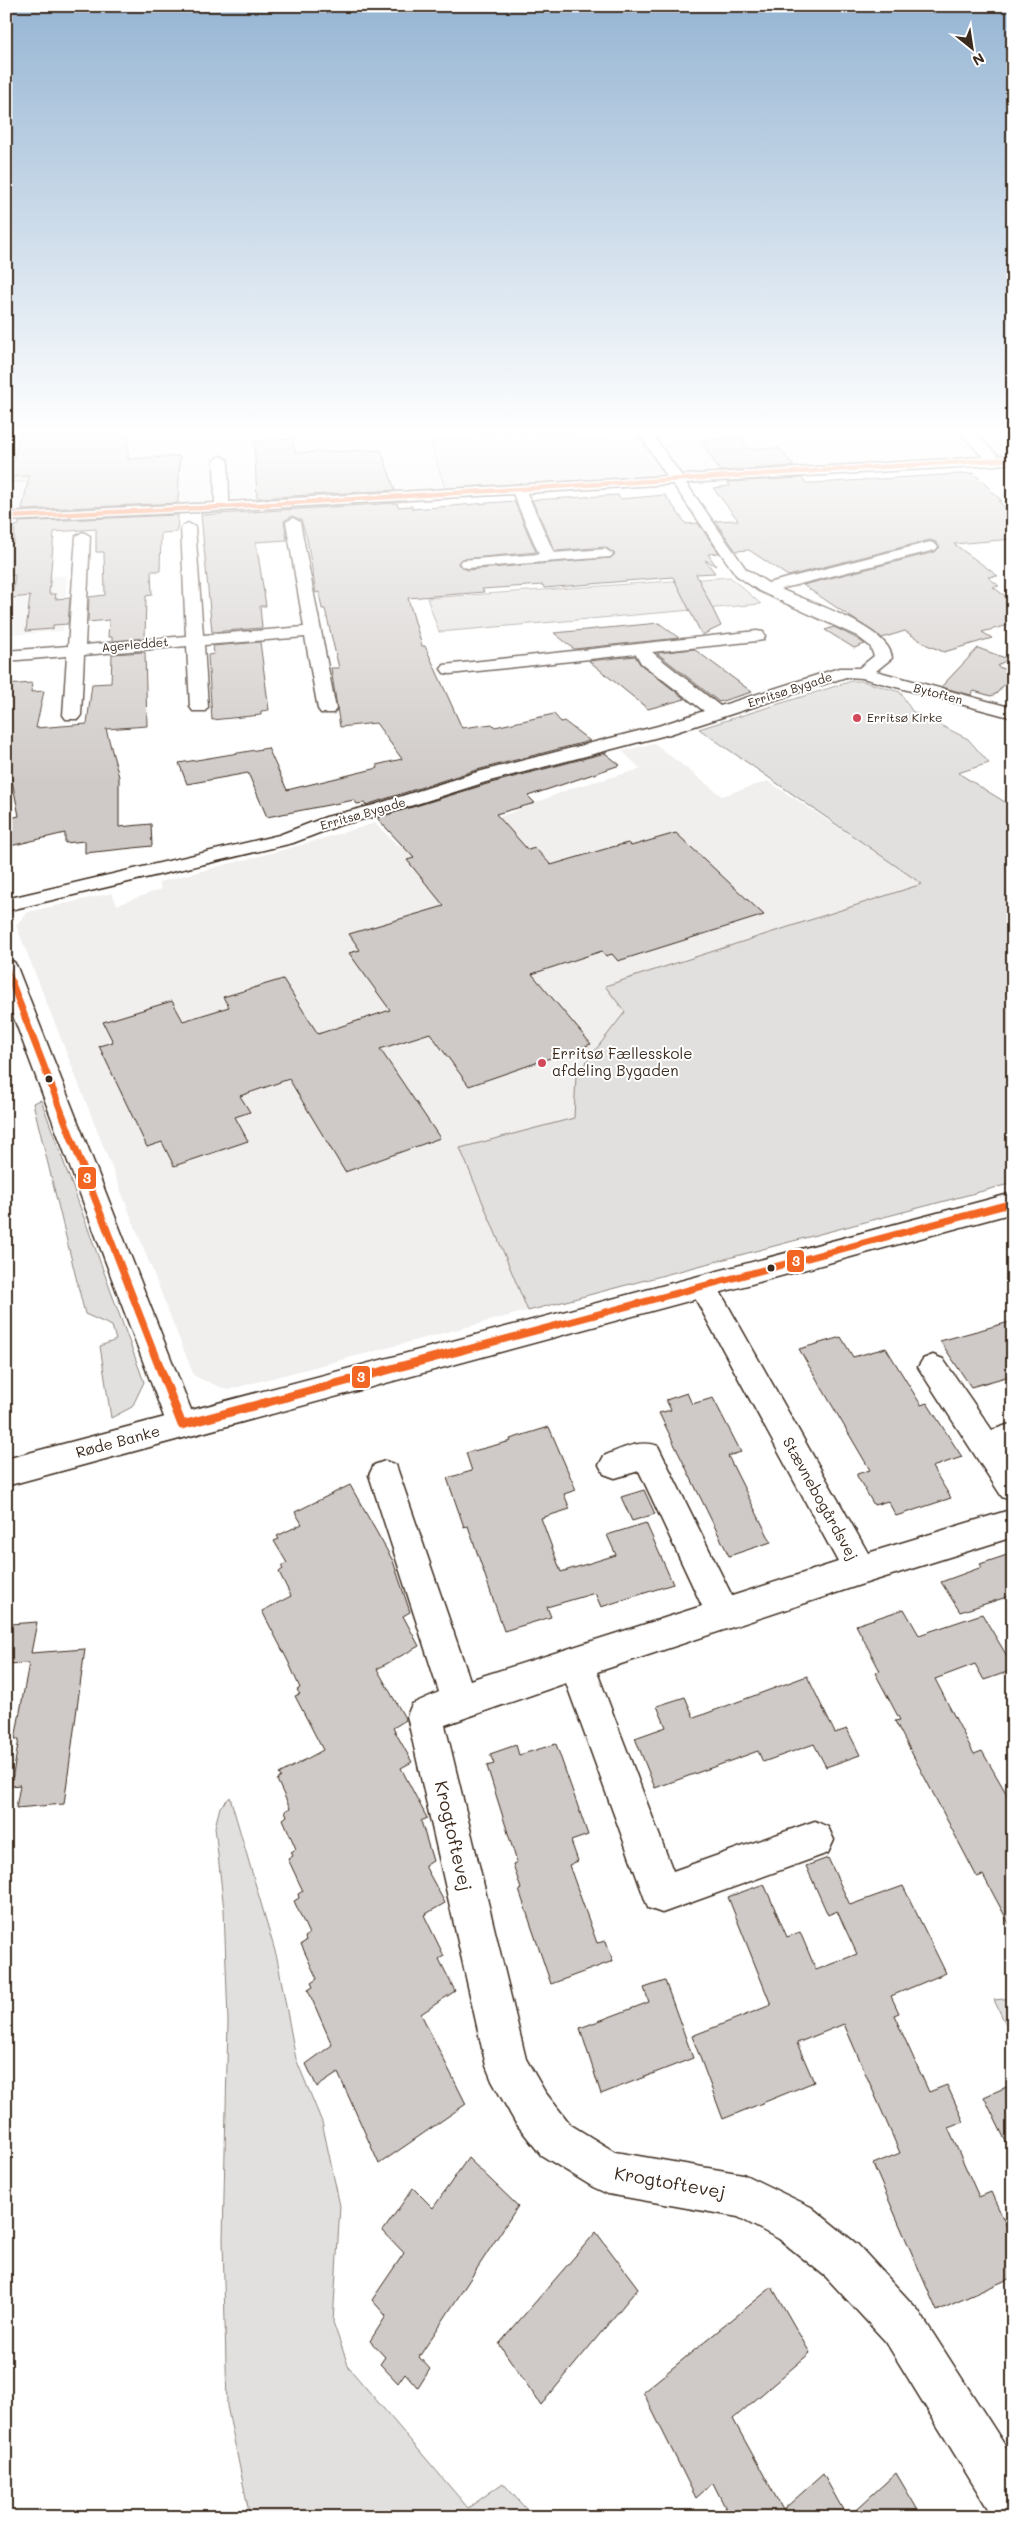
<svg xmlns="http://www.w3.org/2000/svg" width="1019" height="2523" viewBox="0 0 1019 2523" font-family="Mali,sans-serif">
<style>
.built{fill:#f1efee}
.green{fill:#e2e0de;stroke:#8e857e}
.building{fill:#cfcac7;stroke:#3b2a1e}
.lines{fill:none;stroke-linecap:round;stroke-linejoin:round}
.street-casing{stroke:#3b2a1e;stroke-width:3}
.secondary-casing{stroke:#3b2a1e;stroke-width:3}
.street{fill:#fff;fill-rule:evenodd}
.secondary{fill:#fff;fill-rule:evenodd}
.bus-1-far2-casing{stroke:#fff;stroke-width:6}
.bus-1-far1-casing{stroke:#fff;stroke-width:11}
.bus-1-casing{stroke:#fff;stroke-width:12}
.bus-1-far2{stroke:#f26522;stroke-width:4.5}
.bus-1-far1{stroke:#f26522;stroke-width:7}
.bus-1{stroke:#f26522;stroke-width:9}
.poi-dot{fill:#d1495b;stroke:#fff;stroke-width:2}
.bus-dot{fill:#3b2a1e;stroke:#fff;stroke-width:2}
.labels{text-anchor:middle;stroke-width:4;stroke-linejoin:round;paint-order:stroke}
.far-street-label{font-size:12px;fill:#3b2a1e;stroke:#fff}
.far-poi-label{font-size:12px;fill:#3b2a1e;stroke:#fff;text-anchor:start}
.poi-label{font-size:15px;fill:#3b2a1e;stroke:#fff;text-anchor:start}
.street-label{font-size:15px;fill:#3b2a1e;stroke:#fff}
.near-street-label{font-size:18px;fill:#3b2a1e;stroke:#fff}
.line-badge{stroke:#fff;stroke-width:2}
.badge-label{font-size:14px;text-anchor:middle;font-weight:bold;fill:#fff}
</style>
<rect width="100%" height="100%" fill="#fff"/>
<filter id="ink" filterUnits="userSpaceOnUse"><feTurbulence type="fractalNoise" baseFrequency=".02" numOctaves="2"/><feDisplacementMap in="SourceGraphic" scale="10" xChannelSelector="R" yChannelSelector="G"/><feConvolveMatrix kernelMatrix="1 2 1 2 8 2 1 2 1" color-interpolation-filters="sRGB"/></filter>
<g filter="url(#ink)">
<g class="built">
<path d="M6,431H1013V456L6,513Z"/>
<path d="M67,575L63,631L6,635V579Z"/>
<path d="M654,743L722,796L768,781L1013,943V1183L227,1390L194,1376L16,925L28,912L112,893L117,905L161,889L159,882L294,847L375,823L397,845L468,830L572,788L641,769L622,751Z"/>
</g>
<g class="green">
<path d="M427,431H635L664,472L662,476L445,488Z"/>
<path d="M21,440L41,481L10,482L12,468L6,476V442Z"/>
<path d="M730,577L761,604L439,632L427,598Z"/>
<path d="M852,681H862L900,692L912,711L968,739L989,763L958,773L1013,807V1183L528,1311L460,1148L574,1118L576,1075L625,1012L605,986L922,884L699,729Z"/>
<path d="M41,1100L144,1382L132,1407L111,1418L100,1346L116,1340L112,1326L85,1314L33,1103Z"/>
<path d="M230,1797L277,1958L296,2059L322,2122L340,2206L333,2322L349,2368L468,2508L503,2483L533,2517H250L227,2406L223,2239L228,2021L224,1910L215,1827L220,1807Z"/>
<path d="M1013,1998V2039L994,2000Z"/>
</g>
<g class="building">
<path d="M21,431H128V459L180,456L178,503L22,510L29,476L9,477Z"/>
<path d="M740,438L748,449L779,448L794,466L720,471L700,440Z"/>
<path d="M292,439L295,453L381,450L395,490L257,498L254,441Z"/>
<path d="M974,473L1002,501H999L1013,518V539L954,544L998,576L988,577L999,586L993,587L1013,602V624L982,632L992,638L944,652L927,645L905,631L882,638L803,585L935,552L940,547L936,542L930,540L788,576L749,550L736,551L715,521L738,520L713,488L730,486L727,482L802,478L806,483H816Z"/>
<path d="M618,495L620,499L665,495L686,524L698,523L719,553L708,554L716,566L705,560L715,573L696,574L721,626L702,635L673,577L544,588L543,585L482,589L484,592L408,598L422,646H425L462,728L492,724L495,727L554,714L561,722L564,721L590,741L473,771L366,805L364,803L357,804L354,800L267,817L248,773L187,784L179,763L268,748L287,790L378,768L376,765L402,759L376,723L340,727L331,668H339L325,609H322L319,592L316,593L307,539L301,520L292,516L284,521L287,540L256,542L266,606H260L262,628L212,632L201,515L397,503L398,507L412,506V509L514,501L536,552L461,559L458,564L467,570L611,558L615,554L605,547L555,551L532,500Z"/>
<path d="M178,515L177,532L161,533L160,571H151L152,595L146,596L145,638L112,641V637H108L109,620L88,622L89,597L105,595L104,552H96V529L54,532L49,594H56L55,599L70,598L68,624L53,625V629L26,631L30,596L12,598L15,575L6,576V546H9V542H14L15,526L19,525V522Z"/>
<path d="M659,623L679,638L574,649L554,633Z"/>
<path d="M834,627L856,638L865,644L854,648L825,630Z"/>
<path d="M260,642L269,710L261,711V715L212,720L208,655L214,654L213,646Z"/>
<path d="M978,648L1008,659L997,666L1013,673V675L996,694L991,696L974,691L971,695L941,687Z"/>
<path d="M694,649L752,692L719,702L657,653Z"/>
<path d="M145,652L147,726L106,729L119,777V827L151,824L152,846L85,853V841L65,843V833L6,847V819L19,816L6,750V685L32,683L31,692L44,691L36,728L87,724L92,684L111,683L112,654Z"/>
<path d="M635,656L640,664L685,699L648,709L589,661Z"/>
<path d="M605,753L620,765L528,796L535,803L496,814L528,850L535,848L551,865L612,847L628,843L631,846L676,833L764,915L618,961L612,954L606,956L602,951L532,974L591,1044L469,1086L430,1033L380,1049L440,1138L345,1172L289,1079L240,1096L250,1112L235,1117L248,1141L174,1166L162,1142L147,1147L99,1046L113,1042L103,1022L172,1001L183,1021L229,1007L223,997L283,979L318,1034L390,1010L349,953L360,950L349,934L444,906L407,860L414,858L377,818L487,784Z"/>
<path d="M1013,1321V1375L971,1387L940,1341Z"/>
<path d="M841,1337L853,1357L886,1348L921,1405L927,1403L962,1457L932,1467L951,1498L896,1516L888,1501L874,1505L857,1476V1474L870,1470L799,1349Z"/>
<path d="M687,1393L692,1404L713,1398L741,1452L728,1456L771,1542L729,1556L659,1413L671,1410L666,1400Z"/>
<path d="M549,1427L576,1490L564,1494L570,1509L541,1518L561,1572L616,1555L607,1535L646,1523L673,1584L601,1607L595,1593L547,1607L551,1617L504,1631L468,1526L464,1527L447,1478L472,1471L466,1453L511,1441L510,1439Z"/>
<path d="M350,1485L393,1561L410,1612L403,1616L419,1646L377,1669L406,1720L393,1728L412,1762L401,1768L427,1818L421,1821L433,1861L425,1866L445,1903L424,1915L444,1956L439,1959L455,1991L421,2014L466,2104L379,2164L338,2073L317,2087L306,2064L332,2045L308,1990L313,1987L311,1983L317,1979L301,1944L306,1941L305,1937L309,1934L294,1901L299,1898L298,1894L303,1891L288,1859L293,1856L291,1852L296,1849L283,1819L287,1816L285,1811L290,1808L277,1780L281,1777L279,1774L323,1750L295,1696L300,1694L297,1690L300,1688L288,1661L262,1611L291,1596L279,1572L283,1569L281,1566L287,1563L274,1541L279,1539L277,1536L302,1524L295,1512Z"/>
<path d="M644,1490L655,1514L632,1521L621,1497Z"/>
<path d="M1013,1553V1595L960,1612L941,1582L982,1567L980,1564Z"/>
<path d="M904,1609L919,1635L982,1614L1013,1666V1670L984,1680L975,1664L935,1679L974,1754L982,1751L1013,1805V1931L983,1875L977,1877L895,1721L900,1720L875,1673L880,1671L856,1625Z"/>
<path d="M37,1622L31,1653L85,1649L64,1804L16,1808L20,1785L11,1786L19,1739H15L29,1663L6,1664V1627H9L10,1624Z"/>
<path d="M807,1676L835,1733L847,1729L860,1755L826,1767L814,1744L763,1762L758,1751L655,1788L635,1738L666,1727L657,1706L685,1697L694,1718Z"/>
<path d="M556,1744L588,1835L571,1841L578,1861L569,1865L597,1943L606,1941L613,1961L551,1984L519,1890L521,1889L513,1864L517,1862L487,1766L494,1764L490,1754L516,1745L519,1755Z"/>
<path d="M828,1858L850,1905L903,1886L946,1973L891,1996L899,2013L894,2015L929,2092L947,2085L964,2122L948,2128L979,2197L991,2192L1013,2240V2277L937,2311L873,2164L900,2153L844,2024L797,2043L814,2082L723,2119L692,2036L771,2005L728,1897L764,1884L787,1937L800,1932L816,1970L857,1954L837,1911L828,1915L806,1866Z"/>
<path d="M665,1981L693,2058L601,2094L580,2028L649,2002L644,1988Z"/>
<path d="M1013,2084V2156L984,2097Z"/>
<path d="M468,2158L518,2206L419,2357L430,2369L418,2388L405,2373L398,2383L380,2364L385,2357L370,2341L386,2316L372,2300L404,2253L383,2231L413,2188L433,2208Z"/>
<path d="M596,2232L638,2288L541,2405L499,2344Z"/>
<path d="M772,2287L810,2353L733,2419L783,2510L823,2474L847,2517H730L713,2483L696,2498L643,2392Z"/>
<path d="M896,2473L922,2517H848Z"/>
</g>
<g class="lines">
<g class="street-casing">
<g id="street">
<path d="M637,431H650L681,475L983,457L959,431H973L998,456L1013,455V463L995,465L686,483L746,569L768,583L930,542L935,544L938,547L935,550L780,589C805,600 891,628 892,658L876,671L1013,708V718L862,678L846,677L670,734L486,782L388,813L340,825L293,843L6,911V899L279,835L326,817L374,805L474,773L658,726L704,711L641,663L636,654L450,674L444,673L441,669L444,665L757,631L763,632L765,636L763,640L757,641L652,652L720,706L839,668H859L874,656L870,646L857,636L759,591L736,575L673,484L527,493L554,553L605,549L613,554L610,557L467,568L462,566L459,563L462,560L539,554L513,494L222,511L6,521V513L215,503L214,460L221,456L228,460L229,502L667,476Z"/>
<path d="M293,518L300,522L336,709L333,713H321L318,709L305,637L204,645L208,707L205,711H193L190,707L187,646L84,655L81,715L78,719H66L63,715L67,656L6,661V651L68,646L76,536L83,532L90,536L85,645L186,636L181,527L188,523L195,527L203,635L304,627L286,522Z"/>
<path d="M6,960L14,962L17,967L197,1425L193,1434L182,1438L171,1434L167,1425L6,997Z"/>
<path d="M703,1276L713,1279L868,1553L1013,1509V1537L860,1585L597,1672L673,1871L815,1821L828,1827L834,1840L828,1853L662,1913L648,1908L643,1894L566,1683L445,1725L526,2059L545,2092L571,2125L615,2152L743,2174L811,2207L858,2245L918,2310L1013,2458V2517H993L886,2342L826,2277L779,2239L738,2217L608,2194L593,2187L541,2155L515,2122L492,2081L486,2066L407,1716L412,1704L439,1692L369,1475L374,1465L385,1461L396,1465L470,1680L702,1606L639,1471L615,1478L604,1474L599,1465L604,1456C621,1449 640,1439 658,1446L732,1596L838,1562L689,1287L693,1279Z"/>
<path d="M933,1355L943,1359L992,1430L1013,1423V1449L1006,1451L1013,1461V1501L1002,1497L923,1375L918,1367L923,1359Z"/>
</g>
</g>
<g class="secondary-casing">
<path id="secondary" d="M1013,1193V1213L6,1486V1459Z"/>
</g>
<use href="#street" class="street"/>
<use href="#secondary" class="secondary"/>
<g class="bus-1-far2-casing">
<path id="bus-1-far2" d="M6,517L222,507L1013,459"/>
</g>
<g class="bus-1-far1-casing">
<g id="bus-1-far1">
<path d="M6,968L154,1352"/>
<path d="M457,1352L1013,1203"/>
</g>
</g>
<g class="bus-1-casing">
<path id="bus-1" d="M153,1350L182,1425L462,1350"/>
</g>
<use href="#bus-1-far2" class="bus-1-far2"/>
<use href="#bus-1-far1" class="bus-1-far1"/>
<use href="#bus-1" class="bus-1"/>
</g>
</g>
<linearGradient id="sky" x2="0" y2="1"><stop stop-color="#96b5d3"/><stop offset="0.55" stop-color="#fff"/><stop offset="1" stop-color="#fff" stop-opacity="0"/></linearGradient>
<rect width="1019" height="785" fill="url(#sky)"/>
<g class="poi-dot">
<circle cx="857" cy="718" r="5"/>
<circle cx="542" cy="1063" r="5"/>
</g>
<g class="bus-dot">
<circle cx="49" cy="1079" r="4.5"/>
<circle cx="771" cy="1268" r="4.5"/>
</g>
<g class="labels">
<g class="far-street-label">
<text transform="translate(135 645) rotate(-5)" y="4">Agerleddet</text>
<text transform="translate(790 690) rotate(-18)" y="4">Erritsø Bygade</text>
<text transform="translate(938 694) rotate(15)" y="4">Bytoften</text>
<text transform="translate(363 814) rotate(-16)" y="4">Erritsø Bygade</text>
</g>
<g class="far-poi-label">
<text x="867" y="722">Erritsø Kirke</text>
</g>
<g class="poi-label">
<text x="552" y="1059">Erritsø Fællesskole<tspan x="552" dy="17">afdeling Bygaden</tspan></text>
</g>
<g class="street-label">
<text transform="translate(118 1442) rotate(-15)" y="5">Røde Banke</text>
<text transform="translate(820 1499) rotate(61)" y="5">Stævnebogårdsvej</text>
</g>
<g class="near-street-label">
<text transform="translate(453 1836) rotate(77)" y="6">Krogtoftevej</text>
<text transform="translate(670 2183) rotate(10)" y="6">Krogtoftevej</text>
</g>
</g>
<g class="line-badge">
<rect x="77" y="1166" width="20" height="24" rx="5" fill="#f26522"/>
<rect x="786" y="1249" width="19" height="24" rx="5" fill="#f26522"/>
<rect x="351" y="1365" width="20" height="24" rx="5" fill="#f26522"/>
</g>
<g class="badge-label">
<text x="87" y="1183">3</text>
<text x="796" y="1266">3</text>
<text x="361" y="1382">3</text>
</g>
<rect width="1019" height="2523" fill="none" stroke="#fff" stroke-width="25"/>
<rect x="12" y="12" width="994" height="2498" fill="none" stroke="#3b2a1e" stroke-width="2" filter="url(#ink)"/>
<g transform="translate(972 48) rotate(150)" stroke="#ffffff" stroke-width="4" paint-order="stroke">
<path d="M0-4L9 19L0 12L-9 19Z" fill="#3b2a1e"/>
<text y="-8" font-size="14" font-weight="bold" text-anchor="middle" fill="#3b2a1e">N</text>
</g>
</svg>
